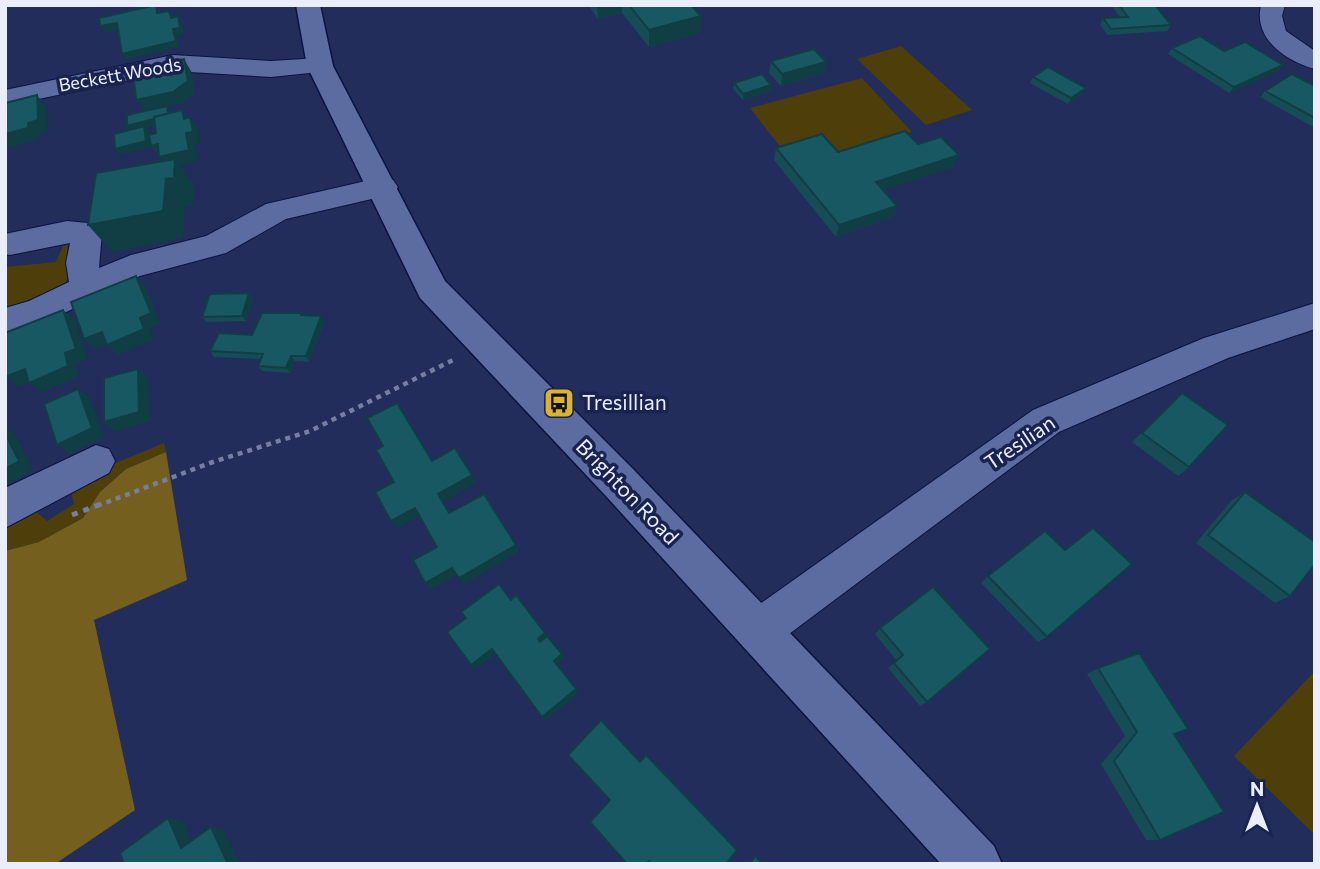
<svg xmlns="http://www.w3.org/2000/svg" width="1320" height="869" viewBox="0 0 1320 869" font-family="Commissioner,sans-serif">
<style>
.green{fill:#4e3e0a}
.forest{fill:#745f1e}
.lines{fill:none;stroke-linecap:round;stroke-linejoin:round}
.minor-casing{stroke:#0c1340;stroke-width:2}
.tertiary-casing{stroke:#0c1340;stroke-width:3}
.path-far1{stroke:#777f9f;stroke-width:4.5;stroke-dasharray:5 5;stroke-linecap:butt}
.path{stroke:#777f9f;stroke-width:5;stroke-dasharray:6 6;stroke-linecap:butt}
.minor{fill:#5c6ba0;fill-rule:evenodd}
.tertiary{fill:#5c6ba0;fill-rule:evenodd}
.wall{fill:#154c55}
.shaded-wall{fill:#113e45}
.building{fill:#185863;stroke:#113e45;stroke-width:2}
.labels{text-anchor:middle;stroke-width:7;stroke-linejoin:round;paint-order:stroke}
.far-street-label{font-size:18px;fill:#eaeefa;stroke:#192351}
.poi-label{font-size:21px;fill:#eaeefa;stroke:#192351;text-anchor:start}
.street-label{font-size:21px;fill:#eaeefa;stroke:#192351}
</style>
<rect width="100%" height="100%" fill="#222d5c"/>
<g class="green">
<path d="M901,46L972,110L926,125L857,59Z"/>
<path d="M862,78L912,132L835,155L782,149L750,108Z"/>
<path d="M68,245C66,259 71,275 64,286L5,312V267L56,262L63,246Z"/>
<path d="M164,443L166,452L126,469L100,492L83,518L39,542L5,551V525L34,510L47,521L74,504L71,491L101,469Z"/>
<path d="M1315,671V835L1234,756Z"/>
</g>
<path class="forest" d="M166,452L187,580L94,620L135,810L55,864H5V551L39,542L83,518L100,492L126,469Z"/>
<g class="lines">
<g class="minor-casing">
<g id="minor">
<path d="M1261,5H1285L1282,16L1286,31L1315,51V69C1285,61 1253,38 1261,5Z"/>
<path d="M173,55L271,61L320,58L329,61L333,66L329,71L271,77L173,71L5,106V90Z"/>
<path d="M383,177L393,180L398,187L393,194L286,219L226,253L140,276L52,319L5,334V308L29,301L69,282L66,263L70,243L10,255L5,254V234L67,221L98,224L102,232L99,268L131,255L206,236L266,204Z"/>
<path d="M1315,303V329L1228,358L1059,432L773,646L758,652L743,646L737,631L743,616L1033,410L1204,338Z"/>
<path d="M96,445L109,449L115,461L109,473L5,528V488Z"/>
</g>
</g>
<g class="tertiary-casing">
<path id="tertiary" d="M296,5H320L333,66L445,281L633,469L994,846L1002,864H941L605,495L420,298L307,66Z"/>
</g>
<path class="path-far1" d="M97,506L210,463L310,431L455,359"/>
<path class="path" d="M72,515L101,504"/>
<use href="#minor" class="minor"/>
<use href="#tertiary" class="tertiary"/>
</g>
<g class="wall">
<path d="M591,5H695L694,9L701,16L700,33L649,47L622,13L598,19L591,9Z"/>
<path d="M1111,5H1155L1171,25L1167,31L1108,35L1100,25L1103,18L1120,17Z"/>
<path d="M1172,48L1224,51L1278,71L1229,93L1168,54Z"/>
<path d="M771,61L826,62L823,74L781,86L769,73Z"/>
<path d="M1033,77L1082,94L1068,104L1030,83Z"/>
<path d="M734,83L771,91L743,100L733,89Z"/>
<path d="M1315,86V128L1260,97L1265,91Z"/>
<path d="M918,144L954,167L883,190L897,206L893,217L836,237L774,160L776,148L838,152Z"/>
<path d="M249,293L253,299L246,321L207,322L202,317Z"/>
<path d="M302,313L303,315L325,322L309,362L295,361L290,373L262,371L258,366L261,359L214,357L210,351L252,335Z"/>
<path d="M1182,393L1189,467L1178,476L1132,442Z"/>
<path d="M1245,492L1290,596L1275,603L1196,543L1232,500Z"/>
<path d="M988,576L1047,637L1038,642L981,583Z"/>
<path d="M933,587L927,702L920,706L888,668L897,661L875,634L880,628Z"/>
<path d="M1098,668L1174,734L1160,840H1146L1101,764L1125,736L1087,674Z"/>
</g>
<g class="shaded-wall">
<path d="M597,5H622V13L598,19Z"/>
<path d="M690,5H695L694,18L701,16L700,33L649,47V30Z"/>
<path d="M178,16L181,22L184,34L177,36L179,47L126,60L122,54L173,29Z"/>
<path d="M117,23L121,29L104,33L100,26Z"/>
<path d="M184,59L191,71L195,93L180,104L167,107L171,112L173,122L146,128L149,132L150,147L119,155L115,149L132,132L127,126L145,112L136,100Z"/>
<path d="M826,62L823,74L781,86L782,74Z"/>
<path d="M1283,65L1278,71L1229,93L1234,87Z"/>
<path d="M771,85V91L743,100V94Z"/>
<path d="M1086,88L1082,94L1068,104L1071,98Z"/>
<path d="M37,95L46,107L48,132L38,135V140L5,149V134L28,123Z"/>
<path d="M190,117L198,129L200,143L194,145L197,161L180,166L194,186L193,205L185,206L183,238L112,252L88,225L166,179L168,169L151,146L186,133Z"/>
<path d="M959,155L954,167L872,194L876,182Z"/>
<path d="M897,206L893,217L836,237L839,225Z"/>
<path d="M136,276L146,288L160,324L150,328L154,340L118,355L107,345L140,318Z"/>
<path d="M249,293L253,299L246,321L242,316Z"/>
<path d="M63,310L75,320L88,359L76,364L80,376L41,393L29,383L65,353Z"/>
<path d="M321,316L325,322L309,362L306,356Z"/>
<path d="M102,332L113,342L95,350L84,339Z"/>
<path d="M291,356L295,361L290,373L286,368Z"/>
<path d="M25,369L37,379L18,387L5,377Z"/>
<path d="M138,369L148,379L150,421L116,432L104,422Z"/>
<path d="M78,389L90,398L104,437L70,454L57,445Z"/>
<path d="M5,426L14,433L33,470L5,486Z"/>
<path d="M472,475L476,483L443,502L438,494Z"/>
<path d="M415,508L420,516L397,528L391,521Z"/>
<path d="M516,545L519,552L463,585L459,578Z"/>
<path d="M452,568L457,575L430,590L425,583Z"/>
<path d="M545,633L548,639L541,645L538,639Z"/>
<path d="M492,649L496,654L475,670L471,665Z"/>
<path d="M562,654L564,659L556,666L554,661Z"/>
<path d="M576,689L578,694L545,721L542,717Z"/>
<path d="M168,818L182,820L195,849L181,848Z"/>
<path d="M211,827L223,828L240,864H228Z"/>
</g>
<g class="building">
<path d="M156,5L157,13L169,11L171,18L178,16L180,28L173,29L176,41L122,54L117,23L100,26L99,18Z"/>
<path d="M629,5H691L701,16L649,30Z"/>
<path d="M1119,5H1155L1171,25L1111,29L1103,18L1128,17Z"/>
<path d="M1200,36L1224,51L1245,42L1283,65L1234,87L1172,48Z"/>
<path d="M814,49L826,62L782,74L771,61Z"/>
<path d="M184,59L188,81L173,92L136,100L133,71Z"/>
<path d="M1048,67L1086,88L1071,98L1033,77Z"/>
<path d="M762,74L771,85L743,94L734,83Z"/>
<path d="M1292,74L1315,86V118L1265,91Z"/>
<path d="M37,95L38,120L28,123V128L5,134V103Z"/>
<path d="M167,106L168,114L154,117V119L127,126V115Z"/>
<path d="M182,110L184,119L190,117L193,132L186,133L189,150L159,157L158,144L151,146L149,135L156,133L154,117Z"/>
<path d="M144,126L146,141L115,149L114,134Z"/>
<path d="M905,131L918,144L941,137L959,155L876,182L897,206L839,225L776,148L822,134L838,152Z"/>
<path d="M175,159L174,178L166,179L163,211L88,225L96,173Z"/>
<path d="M136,276L151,313L140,318L144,329L107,345L102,332L84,339L71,302Z"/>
<path d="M249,293L242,316L202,317L210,294Z"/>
<path d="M63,310L76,349L65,353L68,366L29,383L25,369L5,377V333Z"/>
<path d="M262,313H302L301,315L321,316L306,356H291L286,368L258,366L263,354L210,351L219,333L252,335Z"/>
<path d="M138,369L139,412L104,422V378Z"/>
<path d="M78,389L92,428L57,445L44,404Z"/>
<path d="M1182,393L1228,425L1189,467L1142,433Z"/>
<path d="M397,403L432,461L455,448L472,475L438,494L449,513L484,494L516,545L459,578L452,568L425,583L413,560L437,547L415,508L391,521L375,492L394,482L376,450L383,446L367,418Z"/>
<path d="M5,433L19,461L5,469Z"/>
<path d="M1245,492L1315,542V564L1290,596L1208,535Z"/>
<path d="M1093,528L1132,564L1047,637L988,576L1045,531L1065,550Z"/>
<path d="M499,584L511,600L516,595L545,633L538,639L540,642L547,636L562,654L554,661L576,689L542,717L492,649L471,665L447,632L466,618L461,612Z"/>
<path d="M933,587L990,649L927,702L894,663L903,655L880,628Z"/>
<path d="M1139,653L1188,729L1174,734L1224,812L1160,840L1114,761L1137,732L1098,668Z"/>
<path d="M601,720L640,762L646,755L737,850L726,864H651L649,861L646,864H627L590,822L610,800L568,755Z"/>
<path d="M168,818L181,848L211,827L228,864H124L120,853Z"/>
<path d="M755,856L763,864H750Z"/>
</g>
<defs>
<g id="bus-square" transform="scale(1.575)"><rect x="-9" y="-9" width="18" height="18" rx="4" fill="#dab333" stroke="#192351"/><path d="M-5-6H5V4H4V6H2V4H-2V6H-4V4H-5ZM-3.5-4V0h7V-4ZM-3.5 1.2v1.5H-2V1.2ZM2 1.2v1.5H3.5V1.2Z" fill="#111"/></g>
</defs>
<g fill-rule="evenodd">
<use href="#bus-square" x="559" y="403"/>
</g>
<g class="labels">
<g class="far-street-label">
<text transform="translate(120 75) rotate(-10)" y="6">Beckett Woods</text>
</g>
<g class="poi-label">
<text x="582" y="410">Tresillian</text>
</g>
<g class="street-label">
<text transform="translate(1020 443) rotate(-34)" y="7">Tresilian</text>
<text transform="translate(627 492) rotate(46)" y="7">Brighton Road</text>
</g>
</g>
<rect width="1320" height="869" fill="none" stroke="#eaeefa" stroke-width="14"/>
<g transform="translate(1257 806)" stroke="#192351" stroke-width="5" paint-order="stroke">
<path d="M0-5L12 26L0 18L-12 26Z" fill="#eaeefa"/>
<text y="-10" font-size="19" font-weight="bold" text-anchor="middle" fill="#eaeefa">N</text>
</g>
</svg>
